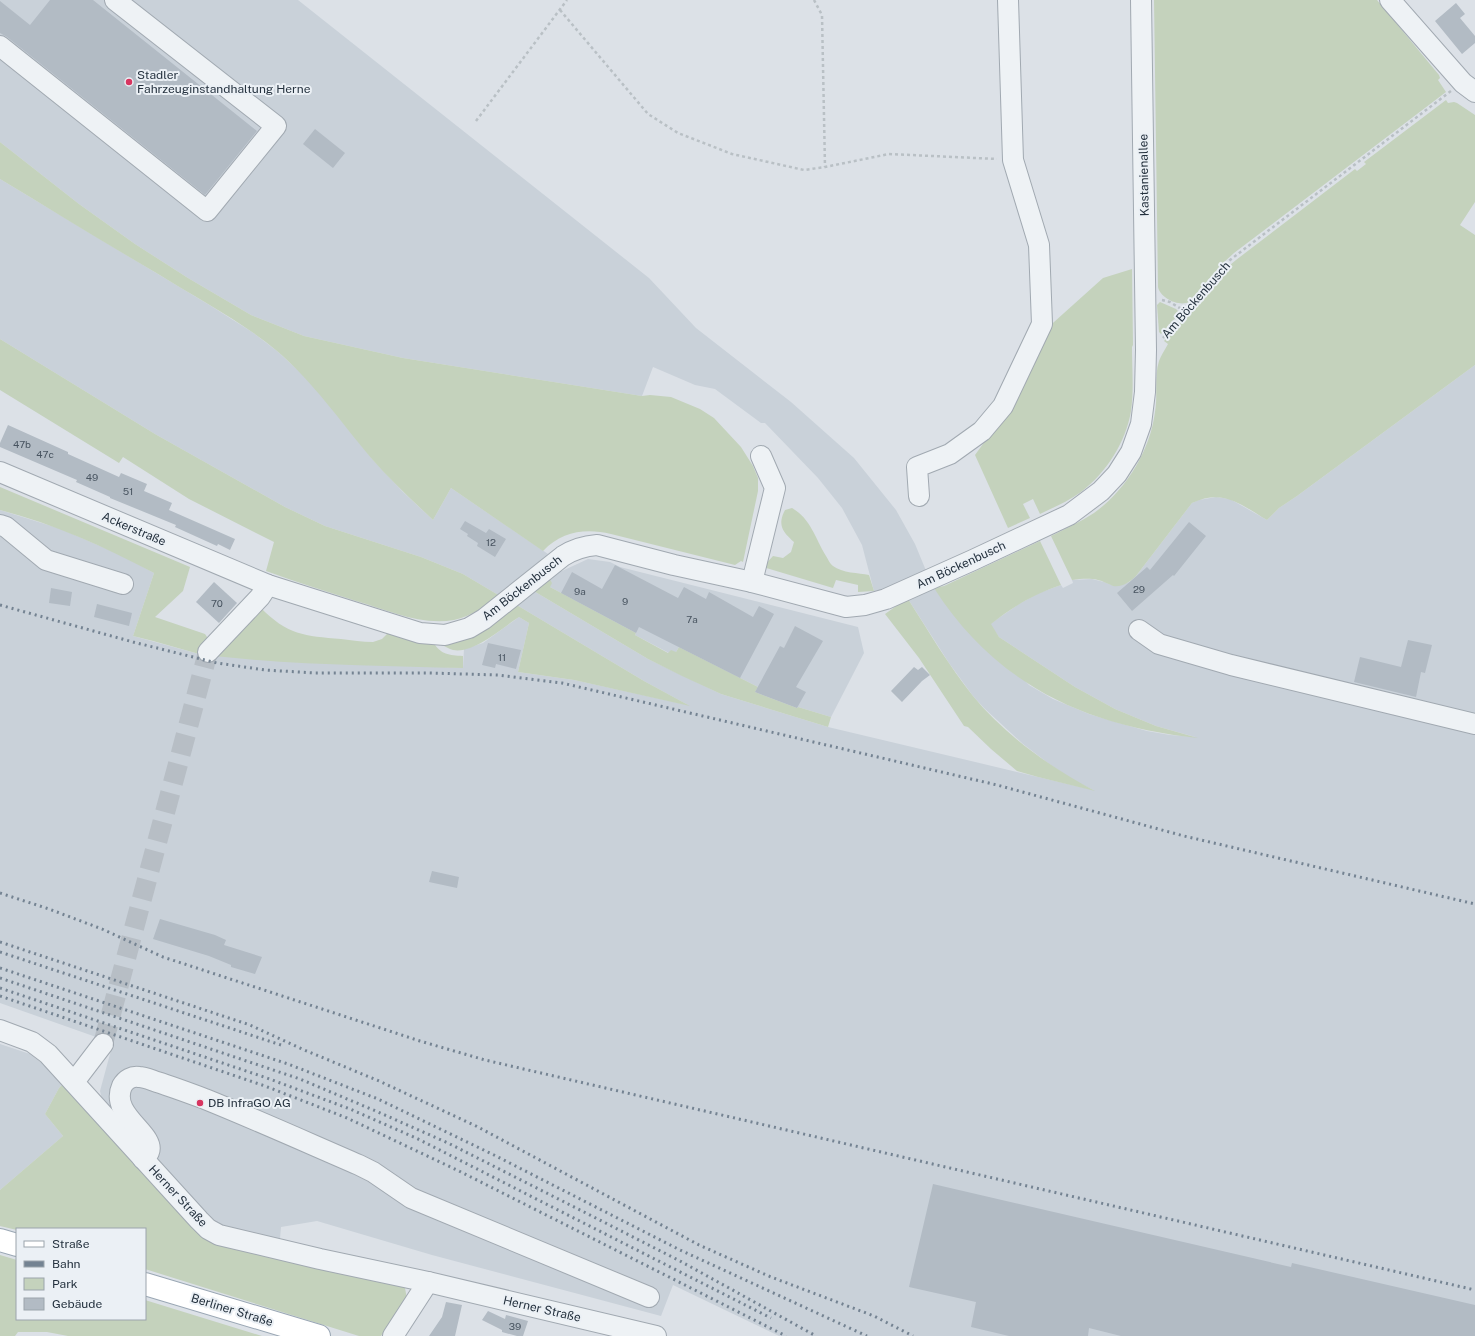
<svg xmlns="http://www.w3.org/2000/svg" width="1475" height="1336" viewBox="0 0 1475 1336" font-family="'Public Sans',sans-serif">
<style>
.built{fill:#c9d1d9}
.green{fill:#c4d2bc}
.building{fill:#b2bbc4}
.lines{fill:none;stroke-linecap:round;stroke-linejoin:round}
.minor-tunnel{stroke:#b7bec5;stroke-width:20;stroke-dasharray:20 10;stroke-linecap:butt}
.minor-casing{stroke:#a1a9b1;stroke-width:22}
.major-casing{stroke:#9aa7b4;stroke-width:24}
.path{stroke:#b9c0c5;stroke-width:2.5;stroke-dasharray:3 3;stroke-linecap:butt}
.minor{stroke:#eef2f5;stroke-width:20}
.major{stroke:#fff;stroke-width:22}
.rail{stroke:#748392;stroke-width:3;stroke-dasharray:2 4;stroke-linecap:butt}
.poi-dot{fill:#d83560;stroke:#ebf0f5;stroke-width:1.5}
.labels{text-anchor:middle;stroke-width:4;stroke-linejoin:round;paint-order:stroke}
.number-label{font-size:10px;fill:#485460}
.poi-label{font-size:12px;fill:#24313e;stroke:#ebf0f5;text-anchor:start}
.street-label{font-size:12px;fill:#24313e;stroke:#ebf0f5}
</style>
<rect width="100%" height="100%" fill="#dce1e7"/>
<g class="built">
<path d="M0,0H298L649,278L696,328L791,402L854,458L896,510L915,544L927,573L891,588L874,591L862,545L842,508L818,478L765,423H761L715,389L695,385L653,367L642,396L403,358L304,336L251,315L188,278L135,244L79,204L0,142Z"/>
<path d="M0,179L211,306L252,332L277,351L301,373L322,395L372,459L403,492L433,520L451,488L548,554L500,596L463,574L421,557L325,526L285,507L155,434L0,339Z"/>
<path d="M1475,365V1336H779L673,1285L661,1316L432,1255L317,1221L281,1227L280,1239L225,1227L203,1213L102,1099L100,1091L113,1043L0,1003V510L61,529L123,556L154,573L133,636L199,654L463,668L464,649L483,643L519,617L529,623L518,672L574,680L688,705L644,681L515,604L532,590L648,659L721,694L828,727L1093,790L1070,778L1048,763L1023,744L984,708L973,696L949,663L908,599L934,587L1029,685L1053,699L1089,714L1119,723L1147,731L1170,735L1195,737L1156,726L1115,709L1075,687L999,637L990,624L1019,604L1039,593L1061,585L1063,588L1073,583L1072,580L1092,579L1104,582L1114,586L1129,582L1136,576L1192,503L1199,500L1216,497L1230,499L1267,520L1279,508L1297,496Z"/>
<path d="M588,559L610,562L620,567L858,627L864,653L831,717L798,707L797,708L755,692L758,687L679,647L676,652L669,653L635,635L636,633L550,587L549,577Z"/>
<path d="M0,1044L30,1054L43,1064L63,1084L59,1088L45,1114L63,1136L0,1190Z"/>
</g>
<g class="green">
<path d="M1154,0H1377L1439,75L1440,78L1438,80L1446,92L1234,253L1222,264L1189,302C1179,307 1160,298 1158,287Z"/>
<path d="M1446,100L1448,103L1454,102L1457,103L1475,115V202L1460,225L1475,235V365L1297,496L1279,508L1267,520C1241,505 1224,488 1192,503L1136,576C1131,581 1122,588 1113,586C1108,584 1103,581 1098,580C1089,578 1081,579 1072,580L1051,536C1065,529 1080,522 1094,513C1126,490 1150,451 1155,412C1158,395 1154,377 1159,361C1161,355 1165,350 1168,344L1164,341L1224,270L1236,260L1355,169L1357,171L1366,164L1364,162Z"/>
<path d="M0,142L79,204L135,244L188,278L251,315L304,336L403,358L642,396L650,395L671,397L700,409L714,418L741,447L753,466L758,478V491L743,562L741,561L735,565L611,534C586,528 562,531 543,551L451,488L433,520C412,500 390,480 371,458C340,421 314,383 277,351C241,321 198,299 158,274C105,243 53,211 0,179Z"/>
<path d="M1132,269L1133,345L1132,347C1132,368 1134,390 1131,411C1126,442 1106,473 1081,492C1069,501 1054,507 1040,514L1033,499L1023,504L1030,518L1008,528L975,455L1014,401L1044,331L1103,278Z"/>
<path d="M1160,302L1176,309L1179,312L1178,315L1161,334L1159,332L1157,305Z"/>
<path d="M0,339L155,434L285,507L325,526L421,557L463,574L500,596C485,606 472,616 454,620C421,626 388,610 356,601C326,591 296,582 266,571L274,542L189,499L123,457L119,463L0,390Z"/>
<path d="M0,487L190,567L183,591L155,617L205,634L209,640L199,654L153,641L133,636L154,573C105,547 54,524 0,510Z"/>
<path d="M792,508C811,519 815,538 826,556C828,559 830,564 833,566C842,573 859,573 869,575L874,591L858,592V585L836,580L833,588L763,567L773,556L783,558L791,552L794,542C783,532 777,525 785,510Z"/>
<path d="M1040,541L1061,585C1034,594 1014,606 991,624L999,637L1075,687L1115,709L1156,726L1198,738C1086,726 996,685 934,588L944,586Z"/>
<path d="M548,576L552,583L550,587L636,633L635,635L668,653L671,650L676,652L679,647L758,687L755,692L797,708L798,707L831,717L828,727L721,694L682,676L648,659L532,590Z"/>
<path d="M908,599C929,632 949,666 973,696C1006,736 1050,767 1095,791L1038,777L1017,771L991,749L968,727L964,726L919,658L885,614L899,604Z"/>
<path d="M515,604L644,681L690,706L574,680L518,672L529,623L519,617C502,628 474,654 453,650C449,649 445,646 441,645Z"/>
<path d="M260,607C287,635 305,636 341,639C352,640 362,642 373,642L382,639L390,631L433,642C441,655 449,655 463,656V668C380,666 297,665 214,656Z"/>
<path d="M63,1084L200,1235L206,1239L396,1282L405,1288L407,1299L381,1336H359L145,1269V1229H17V1230L0,1226V1190L63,1136L45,1114L59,1088Z"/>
<path d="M0,1255L17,1260V1319H145V1300L262,1336H68L47,1332H18L15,1336H0Z"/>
</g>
<g class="building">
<path d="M50,0H93L257,131L205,195L7,37L0,33V1L30,25Z"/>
<path d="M1456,3L1465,14L1460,18L1475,36V43L1462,54L1435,21Z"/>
<path d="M315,129L345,153L333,168L303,144Z"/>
<path d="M8,425L68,452V454L119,477L121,473L147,484L144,491L172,503L169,510L235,539L230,550L218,544L217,546L175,527L176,525L110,498V497L76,482L77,480L0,447V443Z"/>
<path d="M465,521L486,533L489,529L506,539L495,557L477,546L478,543L467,536L468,534L460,529Z"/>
<path d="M1189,522L1206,536L1174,576L1173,575L1132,611L1117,593L1147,567L1150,570Z"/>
<path d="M615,565L678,598L684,587L706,599L709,592L753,617L759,606L774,614L740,678L639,627L636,633L561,593L572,572L602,589Z"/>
<path d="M214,582L237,603L219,623L196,602Z"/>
<path d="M51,588L72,592L70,606L49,603Z"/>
<path d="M97,604L132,613L129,626L94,617Z"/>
<path d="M795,626L823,641L796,687L806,692L797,708L755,692L780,646L784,648Z"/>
<path d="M1408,640L1432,645L1425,673L1421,672L1416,697L1354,682L1360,657L1401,667Z"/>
<path d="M488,643L521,650L516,669L496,664L495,668L482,665Z"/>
<path d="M914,667L918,670L922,667L930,675L922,681L902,702L891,691Z"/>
<path d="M432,871L459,877L457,888L429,882Z"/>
<path d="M160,919L215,935L226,940L224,945L262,957L255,974L231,967V965L209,956L153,939Z"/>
<path d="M933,1184L1291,1267L1292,1263L1475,1305V1336H1121L1089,1328L1088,1336H1009L971,1327L976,1302L909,1287Z"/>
<path d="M446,1302L462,1305L455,1336H429L442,1317Z"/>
<path d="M488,1311L505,1319L506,1315L528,1321L523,1336H517L502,1332V1330L482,1320Z"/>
</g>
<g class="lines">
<path class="minor-tunnel" d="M103,1044L208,652"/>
<g class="minor-casing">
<g id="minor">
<path d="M1390,0L1463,83L1475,92"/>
<path d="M0,46L207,211L276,126L115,0"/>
<path d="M0,472L268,585L420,633L445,635L469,628L484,619L563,556C574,549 584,546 597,545L674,565L752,582L846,607L865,605L886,599L973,560L1069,515L1101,491L1117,474L1131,452L1141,424L1145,392L1146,350L1141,0"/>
<path d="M919,496L917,467L950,454L982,431L1003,406L1042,324L1039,245L1013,160L1008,0"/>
<path d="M0,525L6,527L46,560L123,584"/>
<path d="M752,582L775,488L761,456"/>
<path d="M1139,630L1159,644L1231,665L1475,724"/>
<path d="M208,652L260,597L268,585"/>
<path d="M0,1030L32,1042L48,1054L199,1220L208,1229L219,1235L320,1259L428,1282L656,1336"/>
<path d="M74,1082L103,1044"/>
<path d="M143,1159C145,1157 148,1154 149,1152C156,1134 109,1115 122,1086C126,1079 132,1076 139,1077C145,1077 151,1080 157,1082C173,1087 189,1093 205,1099C257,1120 308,1143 359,1165L373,1172L411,1198L649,1297"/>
<path d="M393,1336L428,1282"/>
</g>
</g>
<g class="major-casing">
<g id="major">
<path d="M0,1240L17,1245"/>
<path d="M145,1284L319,1336"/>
</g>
</g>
<g class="path">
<path d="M814,0L822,15L825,167"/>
<path d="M560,10L648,114L678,133L732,154L804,170L825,167L889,154L997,159"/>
<path d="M476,121L567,0"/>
<path d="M1162,300L1170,302L1186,312"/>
<path d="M1163,338L1222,268L1230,260L1451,91"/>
</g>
<use href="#minor" class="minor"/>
<use href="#major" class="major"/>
<g class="rail">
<path d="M0,605L133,642L217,663L265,670L315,673H429L498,675L562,683L997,785L1184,836L1475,904"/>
<path d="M0,893L49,909L102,929L163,957L420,1041L485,1060L1475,1290"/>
<path d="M0,942L250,1025L302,1049L379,1081L476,1126L699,1245L771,1277L874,1316L913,1336"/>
<path d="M0,952L284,1046"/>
<path d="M0,968L288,1064L378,1099L494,1155L680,1250L867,1336"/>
<path d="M0,978L300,1079L378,1112L448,1143L584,1212L680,1261L816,1336"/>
<path d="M0,988L267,1078L350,1109L416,1138L771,1318"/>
<path d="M0,996L265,1086L347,1118L459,1171L786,1336"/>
</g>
</g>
<g class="poi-dot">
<circle cx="129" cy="82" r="4"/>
<circle cx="200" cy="1103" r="4"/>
</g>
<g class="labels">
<g class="number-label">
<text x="22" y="448">47b</text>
<text x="45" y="458">47c</text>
<text x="92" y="481">49</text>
<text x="128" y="495">51</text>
<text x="491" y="546">12</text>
<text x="1139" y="593">29</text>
<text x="580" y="595">9a</text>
<text x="625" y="605">9</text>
<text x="217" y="607">70</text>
<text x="692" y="623">7a</text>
<text x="502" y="661">11</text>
<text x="515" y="1330">39</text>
</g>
<g class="poi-label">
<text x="137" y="79">Stadler<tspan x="137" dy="14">Fahrzeuginstandhaltung Herne</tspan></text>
<text x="208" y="1107">DB InfraGO AG</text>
</g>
<g class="street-label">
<text transform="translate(1144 175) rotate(-91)" y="4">Kastanienallee</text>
<text transform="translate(1196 300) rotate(-49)" y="4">Am Böckenbusch</text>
<text transform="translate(134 529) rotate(23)" y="4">Ackerstraße</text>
<text transform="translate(961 565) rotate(-25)" y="4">Am Böckenbusch</text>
<text transform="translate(522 588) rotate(-38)" y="4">Am Böckenbusch</text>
<text transform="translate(178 1196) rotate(47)" y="4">Herner Straße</text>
<text transform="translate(542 1309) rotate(13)" y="4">Herner Straße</text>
<text transform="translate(232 1310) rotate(17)" y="4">Berliner Straße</text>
</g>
</g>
<rect x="16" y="1228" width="130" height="92" fill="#ebf0f5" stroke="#9ba4ac"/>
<rect x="24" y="1241" width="20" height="6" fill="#ffffff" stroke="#9ba4ac"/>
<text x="52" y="1248" font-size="12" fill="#24313e">Straße</text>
<rect x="24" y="1261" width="20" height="6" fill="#748392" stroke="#9ba4ac"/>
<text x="52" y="1268" font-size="12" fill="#24313e">Bahn</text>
<rect x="24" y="1278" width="20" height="12" fill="#c4d2bc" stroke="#9ba4ac"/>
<text x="52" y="1288" font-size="12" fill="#24313e">Park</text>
<rect x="24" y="1298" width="20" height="12" fill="#b2bbc4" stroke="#9ba4ac"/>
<text x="52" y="1308" font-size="12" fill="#24313e">Gebäude</text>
</svg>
